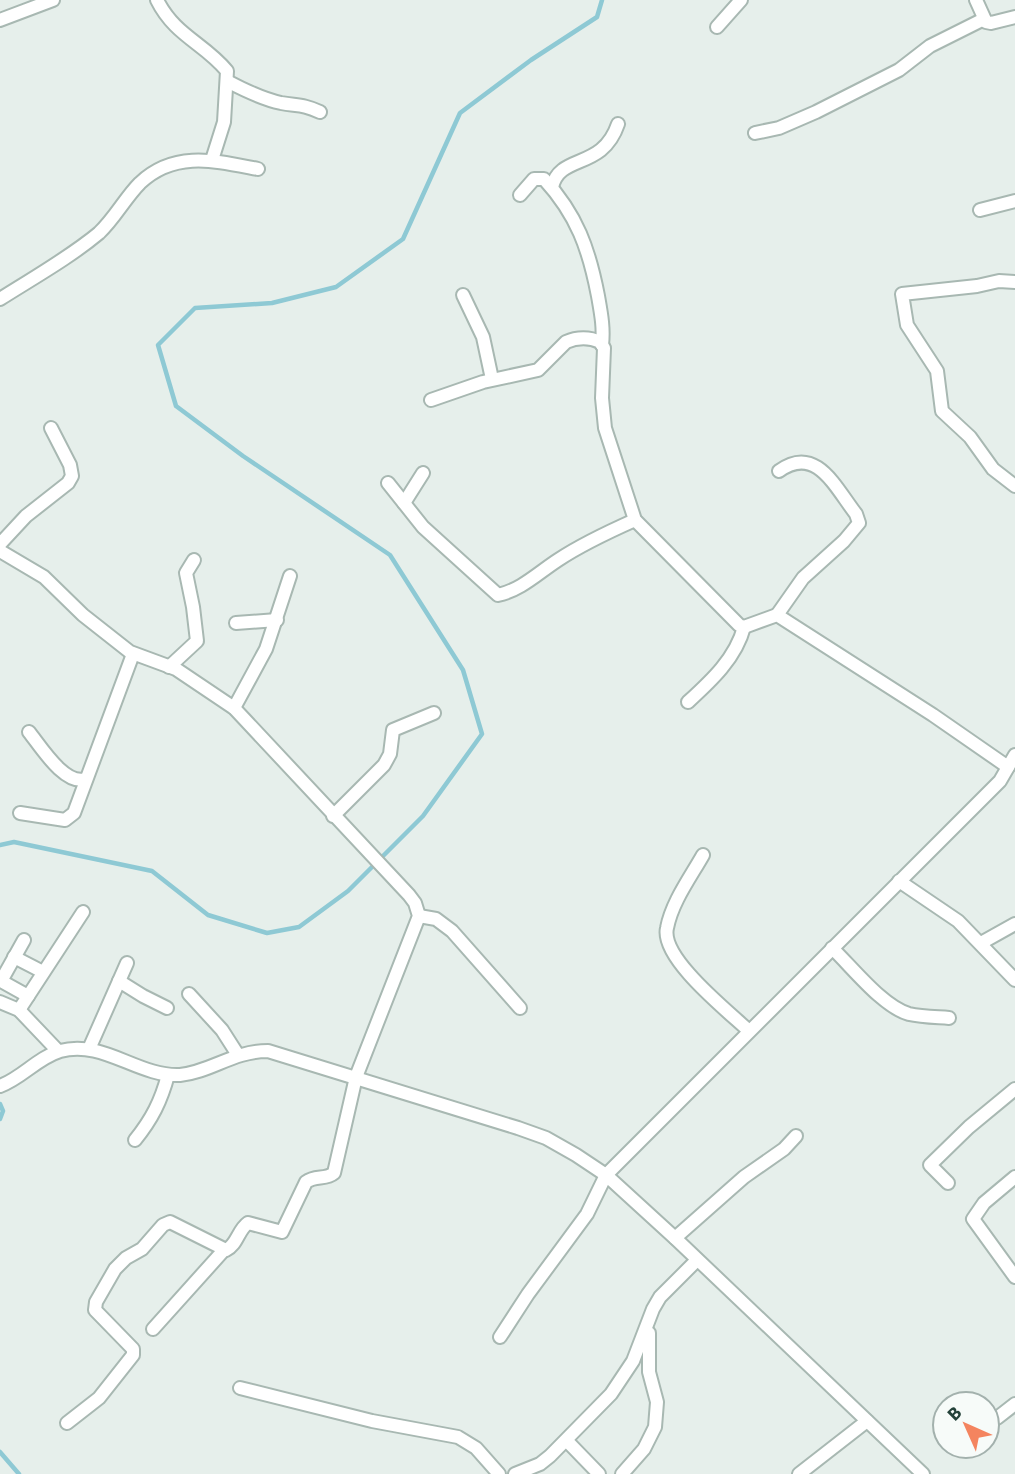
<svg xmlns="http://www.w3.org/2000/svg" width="1015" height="1474" viewBox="0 0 1015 1474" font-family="'Source Sans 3',sans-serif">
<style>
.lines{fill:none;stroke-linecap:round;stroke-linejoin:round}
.stream{stroke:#8ec9d4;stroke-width:4.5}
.street-casing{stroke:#a8b8b2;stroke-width:16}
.street{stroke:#fff;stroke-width:12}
</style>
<rect width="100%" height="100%" fill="#e6efeb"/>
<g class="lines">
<g class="stream">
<path d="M0,845L14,842L152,871L208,915L267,933L299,927L348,891L423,816L482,734L463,670L390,555L243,456L176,406L158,345L195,308L272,303L336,287L403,239L460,113L531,60L597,17L602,0"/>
<path d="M0,1104L3,1111L0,1119"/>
<path d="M0,1452L19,1474"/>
</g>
<g class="street-casing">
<g id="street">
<path d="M157,0C175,36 204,43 227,71L224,122L212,160"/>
<path d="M976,0L986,22L991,23L1015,17"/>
<path d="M0,20L53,0"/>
<path d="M717,27L741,0"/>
<path d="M227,81C244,90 262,99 281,103C297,106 303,104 320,112"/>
<path d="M755,133L779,128L816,112L899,70L930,46L984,19"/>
<path d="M552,187C560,153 602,171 618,124"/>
<path d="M520,195L534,179H544C577,215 589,249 598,296C601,313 604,328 602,345"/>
<path d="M980,210L1015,201"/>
<path d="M1015,282L999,281L977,286L902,294L907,325L937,371L942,411L970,437L993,469L1015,486"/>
<path d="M463,295L483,337L492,379"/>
<path d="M0,299C33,278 69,258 99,233C115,218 125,198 140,183C175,150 216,161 258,169"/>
<path d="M431,400L483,382L538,370L566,342C577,337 590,337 600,342L604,348L602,398L605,428L635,520L739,625L744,627L777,615L933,715L1008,767"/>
<path d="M388,483L423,527L498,595C521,590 538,573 558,560C582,544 608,532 635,520"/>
<path d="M404,503L423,473"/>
<path d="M0,544L26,516L68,483L72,476L70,465L51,428"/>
<path d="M0,551L44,577L83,615L130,652L176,669L234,708L409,895L415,903L419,916L356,1077L334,1173C326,1180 315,1175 306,1182L282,1232L248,1223C238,1230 237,1245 226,1250L170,1222L163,1225L142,1249L126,1258L115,1269L96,1302L95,1310L133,1349V1355L99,1398L67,1423"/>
<path d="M777,615L803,578L844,541L859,523L856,514C835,487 816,444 779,471"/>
<path d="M236,623L277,620"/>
<path d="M169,667L197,641L193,607L186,573L194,560"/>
<path d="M688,702C711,681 736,658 744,627"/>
<path d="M234,708L266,649L290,576"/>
<path d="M29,732C41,747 65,786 86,779"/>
<path d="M20,813L65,820L74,813L133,654"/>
<path d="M333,816L384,765L390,754L393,730L434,713"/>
<path d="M703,855C690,878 672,902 667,928C660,958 729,1012 749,1031"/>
<path d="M899,881L958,921L1015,980"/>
<path d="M419,916L436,919L452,931L520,1008"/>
<path d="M24,940L1,981L28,996"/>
<path d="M981,943L1015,924"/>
<path d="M832,948C852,967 883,1007 909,1014C922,1017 936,1017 949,1018"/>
<path d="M14,957L43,972"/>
<path d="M119,981L143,996L167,1008"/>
<path d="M189,994L222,1030L238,1055"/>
<path d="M0,1002L19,1010L58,1051"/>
<path d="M19,1010L83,912"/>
<path d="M89,1049L127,963"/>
<path d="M0,1086C22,1078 37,1058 60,1051C103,1039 138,1077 180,1075C211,1072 233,1051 268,1051L518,1128L546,1138L576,1155L606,1175L675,1238L923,1474"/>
<path d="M135,1140C152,1119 161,1101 168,1075"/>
<path d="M1015,1177L984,1203L973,1219L1015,1277"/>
<path d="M948,1183L930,1165L969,1127L1015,1089"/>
<path d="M675,1238L744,1177L784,1149L796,1136"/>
<path d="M153,1329L224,1250"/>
<path d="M500,1337L528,1294L587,1214L606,1175L1000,781L1015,755"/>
<path d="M240,1388L372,1421L458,1437L476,1448L499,1474"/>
<path d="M997,1418L1015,1404"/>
<path d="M567,1441L599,1474"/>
<path d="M515,1474L540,1464L550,1456L611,1394L633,1361L653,1309L660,1297L697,1260"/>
<path d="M622,1474L644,1449L655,1427L657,1402L649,1372V1333"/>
<path d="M799,1474L867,1421"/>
</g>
</g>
<use href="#street" class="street"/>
</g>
<g transform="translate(966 1425) rotate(315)"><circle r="33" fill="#f7fbf9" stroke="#a3b1ad" stroke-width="2"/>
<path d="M0-5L12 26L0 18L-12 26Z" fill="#f4845f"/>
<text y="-10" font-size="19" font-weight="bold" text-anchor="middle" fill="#24423a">B</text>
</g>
</svg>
